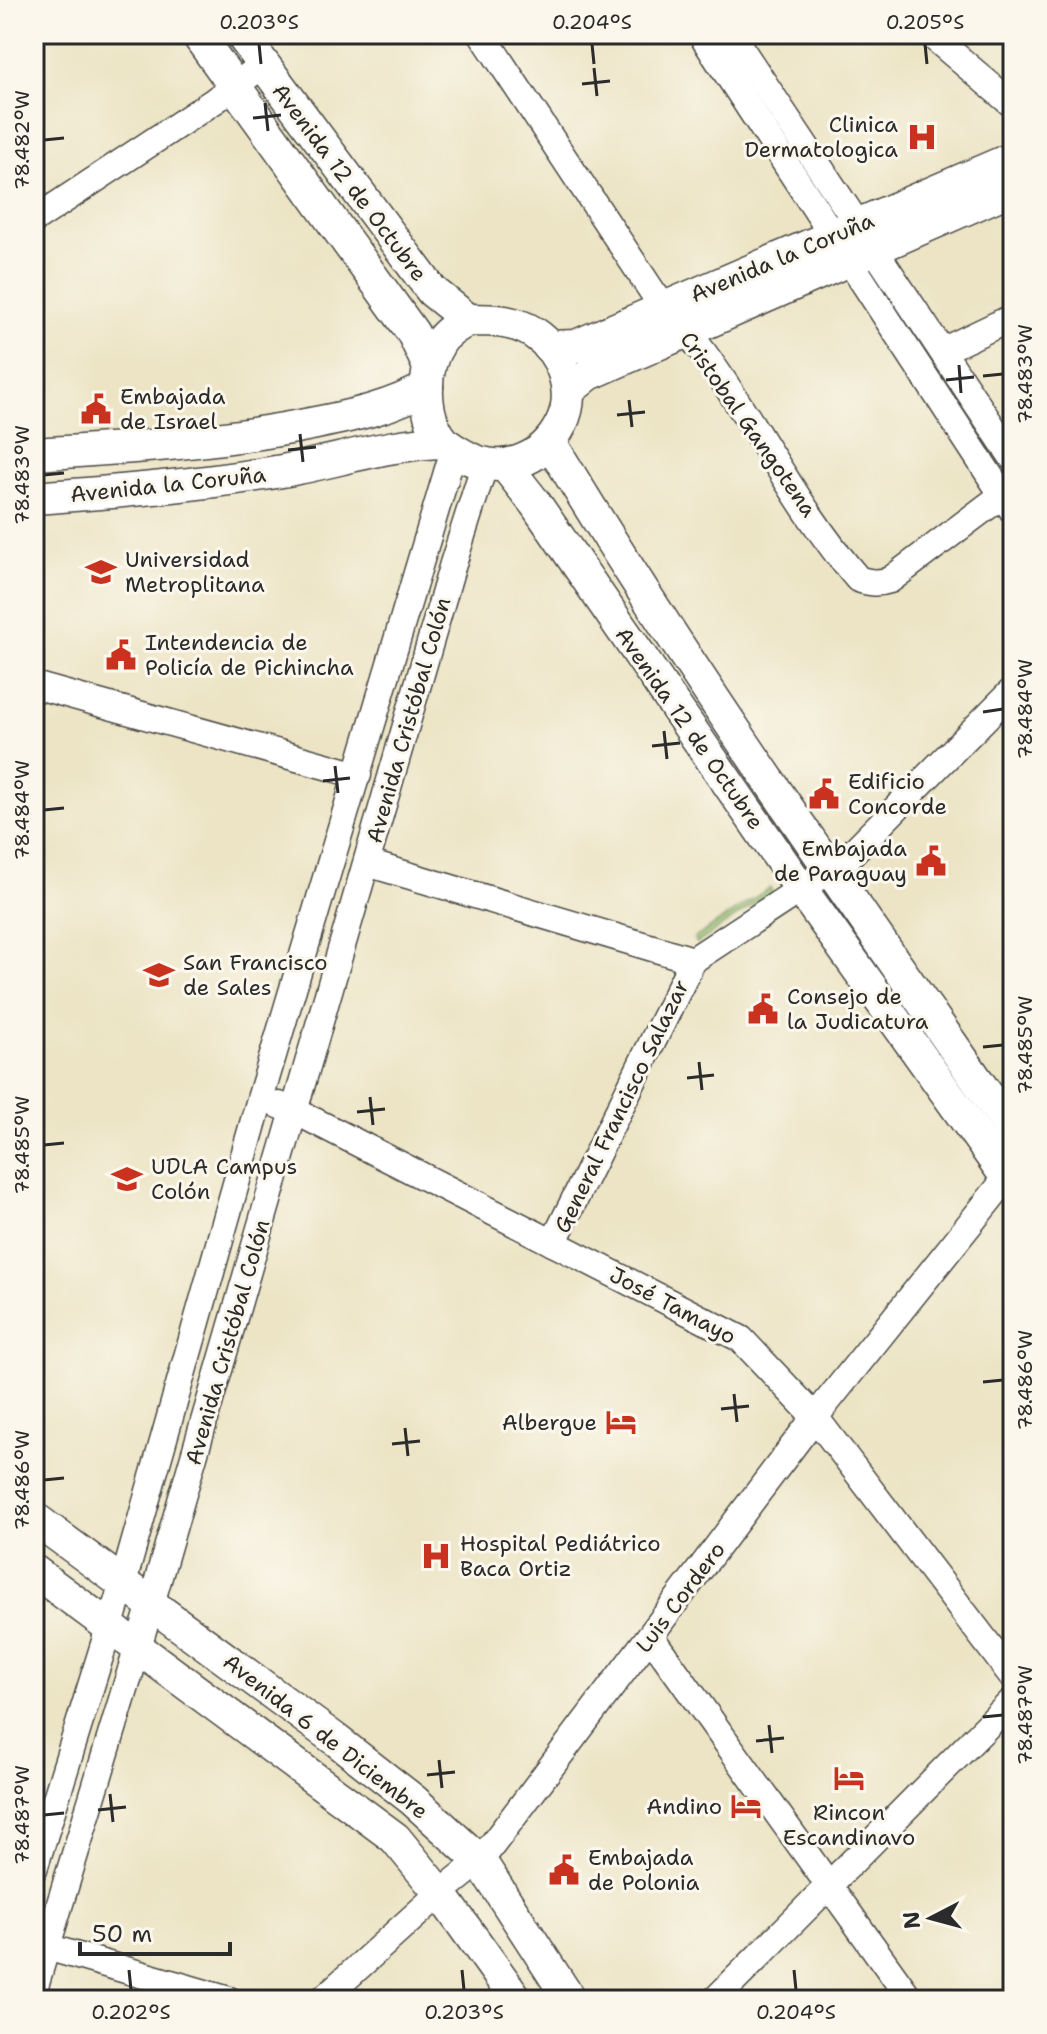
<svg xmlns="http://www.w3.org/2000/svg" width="1047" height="2034" viewBox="0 0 1047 2034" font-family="'Shantell Sans',sans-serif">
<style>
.green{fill:#a1cd7a;stroke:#667c52;stroke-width:2}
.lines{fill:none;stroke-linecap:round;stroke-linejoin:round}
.minor-casing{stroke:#484742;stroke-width:29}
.major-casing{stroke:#484742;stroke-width:35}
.minor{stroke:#fff;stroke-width:26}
.major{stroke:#fff;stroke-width:32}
.ticks{fill:none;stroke:#2b2b2b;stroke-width:3}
.labels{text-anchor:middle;stroke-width:6;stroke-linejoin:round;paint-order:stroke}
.poi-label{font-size:22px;fill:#2b2b2b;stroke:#fbf7ec;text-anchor:start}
.street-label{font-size:22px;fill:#2b2b2b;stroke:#fbf7ec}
.neatline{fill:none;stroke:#2b2b2b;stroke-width:3}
.ticks-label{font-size:20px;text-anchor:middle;fill:#2b2b2b}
</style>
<rect width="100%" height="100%" fill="#fbf7ec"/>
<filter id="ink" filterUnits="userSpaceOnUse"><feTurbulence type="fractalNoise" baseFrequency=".0125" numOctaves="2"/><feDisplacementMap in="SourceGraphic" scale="16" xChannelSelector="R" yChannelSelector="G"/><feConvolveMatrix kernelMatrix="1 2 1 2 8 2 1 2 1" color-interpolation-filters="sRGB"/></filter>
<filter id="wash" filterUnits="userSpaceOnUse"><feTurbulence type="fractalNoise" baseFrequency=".006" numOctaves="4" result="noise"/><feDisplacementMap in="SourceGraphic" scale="32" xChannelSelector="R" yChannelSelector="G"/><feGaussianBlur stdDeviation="1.8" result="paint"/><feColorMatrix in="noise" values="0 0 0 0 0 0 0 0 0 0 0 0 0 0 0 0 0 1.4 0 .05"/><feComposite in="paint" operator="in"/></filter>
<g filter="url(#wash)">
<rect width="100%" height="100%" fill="#ece4c5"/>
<path class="green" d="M770,888L772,892L697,943L694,939Z"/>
</g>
<g filter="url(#ink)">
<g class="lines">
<g class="minor-casing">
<g id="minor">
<path d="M482,34L652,291C667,313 687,330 703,352C757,425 798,510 858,579C870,583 878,584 890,580L1013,487"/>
<path d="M701,34L1013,511"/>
<path d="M731,34L1013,458"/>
<path d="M930,34L1013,105"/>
<path d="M34,220L214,101L263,65"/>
<path d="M942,351L1013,317"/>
<path d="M34,685L358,775"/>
<path d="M367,863L693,960"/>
<path d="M279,1105L295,1111L741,1339L815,1417L1013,1677"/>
<path d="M553,1243L693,960L845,860L1013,690"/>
<path d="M651,1637L911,2000"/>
<path d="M34,1869L123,1583L260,1099L454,449"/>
<path d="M47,1947L229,2000"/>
<path d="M34,1989L151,1604L452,567L485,463"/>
<path d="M322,2000L440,1893L480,1861L815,1417L1013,1170"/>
<path d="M715,2000L1013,1700"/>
</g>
</g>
<g class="major-casing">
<g id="major">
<path d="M197,34L413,333L429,367"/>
<path d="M241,34L432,291L468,320"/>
<path d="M468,320C491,320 514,320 534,333C563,352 577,393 561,424C543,461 499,477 463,455C457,451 448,447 443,441C422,415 422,369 440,342C447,331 458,326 468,320Z"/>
<path d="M549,347L576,346L1013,158"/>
<path d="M568,391L589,374L1013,188"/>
<path d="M550,442C693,679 855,905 1013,1132"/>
<path d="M34,454C129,448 223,442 316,423C355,415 393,407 427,387"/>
<path d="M505,465L535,503L801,889L1013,1186"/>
<path d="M34,498C117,492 200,485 282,471C336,462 389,443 444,442"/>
<path d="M34,1518L336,1740L413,1800L480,1861L570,2000"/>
<path d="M34,1571L395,1838L440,1893L517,2000"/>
</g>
</g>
<use href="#minor" class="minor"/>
<use href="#major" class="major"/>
</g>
</g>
<path class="ticks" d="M259,44L261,64M592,44L594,64M925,44L927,64M594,68L597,96M582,84L610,81M265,103L268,131M253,118L281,115M44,140L64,138M959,365L961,393M983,376L1003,374M946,380L974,377M629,400L632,427M617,415L645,412M300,434L303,462M288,450L316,447M44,475L64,473M983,712L1003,709M664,731L667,759M652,746L680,743M335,766L338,793M323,781L350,778M44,810L64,808M983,1047L1003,1045M699,1062L702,1090M687,1078L714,1075M370,1097L373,1125M357,1112L385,1109M44,1145L64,1143M983,1382L1003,1380M734,1394L737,1422M721,1409L749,1406M405,1428L408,1456M392,1444L420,1441M44,1480L64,1478M983,1717L1003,1715M769,1725L772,1753M756,1741L784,1738M439,1760L442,1788M427,1775L455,1772M110,1794L113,1822M98,1810L126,1807M44,1815L64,1813M129,1970L131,1990M462,1970L464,1990M794,1970L796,1990"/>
<defs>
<g id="hospital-bare" transform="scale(2.4)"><path d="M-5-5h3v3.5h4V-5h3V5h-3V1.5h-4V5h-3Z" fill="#c8321e" stroke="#fbf7ec" stroke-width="2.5" paint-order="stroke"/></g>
<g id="civic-bare" transform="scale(2.4)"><path d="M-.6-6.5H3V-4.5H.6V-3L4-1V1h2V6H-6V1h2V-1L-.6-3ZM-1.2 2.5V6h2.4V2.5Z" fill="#c8321e" stroke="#fbf7ec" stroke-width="2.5" paint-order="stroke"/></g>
<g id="university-bare" transform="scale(2.4)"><path d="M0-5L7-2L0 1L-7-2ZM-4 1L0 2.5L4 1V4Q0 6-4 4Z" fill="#c8321e" stroke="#fbf7ec" stroke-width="2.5" paint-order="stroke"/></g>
<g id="school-bare" transform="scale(2.4)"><path d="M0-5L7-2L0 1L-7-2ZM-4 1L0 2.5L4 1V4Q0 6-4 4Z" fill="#c8321e" stroke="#fbf7ec" stroke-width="2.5" paint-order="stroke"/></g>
<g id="hotel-bare" transform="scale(2.4)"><path d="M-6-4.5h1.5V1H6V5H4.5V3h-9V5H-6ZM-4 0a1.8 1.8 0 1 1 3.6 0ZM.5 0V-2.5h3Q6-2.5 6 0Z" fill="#c8321e" stroke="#fbf7ec" stroke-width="2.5" paint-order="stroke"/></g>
</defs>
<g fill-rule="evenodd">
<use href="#hospital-bare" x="922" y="137"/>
<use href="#civic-bare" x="96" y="409"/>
<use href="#university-bare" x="101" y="572"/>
<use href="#civic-bare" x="121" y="655"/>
<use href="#civic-bare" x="824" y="794"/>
<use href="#civic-bare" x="931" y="861"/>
<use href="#school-bare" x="159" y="975"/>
<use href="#civic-bare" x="763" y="1009"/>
<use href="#university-bare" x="127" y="1179"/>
<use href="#hotel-bare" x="621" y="1422"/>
<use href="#hospital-bare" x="436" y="1556"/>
<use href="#hotel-bare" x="849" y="1778"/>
<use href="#hotel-bare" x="746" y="1806"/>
<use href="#civic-bare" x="564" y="1870"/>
</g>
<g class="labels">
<g class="poi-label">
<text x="898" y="132" text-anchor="end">Clinica<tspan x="898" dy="25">Dermatologica</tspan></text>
<text x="120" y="404">Embajada<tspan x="120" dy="25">de Israel</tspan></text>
<text x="125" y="567">Universidad<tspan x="125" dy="25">Metroplitana</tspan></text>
<text x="145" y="650">Intendencia de<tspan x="145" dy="25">Policía de Pichincha</tspan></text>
<text x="848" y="789">Edificio<tspan x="848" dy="25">Concorde</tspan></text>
<text x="907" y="856" text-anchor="end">Embajada<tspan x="907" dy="25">de Paraguay</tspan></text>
<text x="183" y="970">San Francisco<tspan x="183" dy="25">de Sales</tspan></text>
<text x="787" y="1004">Consejo de<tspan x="787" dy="25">la Judicatura</tspan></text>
<text x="151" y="1174">UDLA Campus<tspan x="151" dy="25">Colón</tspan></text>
<text x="597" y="1430" text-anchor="end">Albergue</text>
<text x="460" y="1551">Hospital Pediátrico<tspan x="460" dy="25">Baca Ortiz</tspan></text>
<text x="722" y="1814" text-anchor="end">Andino</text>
<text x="849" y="1820" text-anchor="middle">Rincon<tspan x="849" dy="25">Escandinavo</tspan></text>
<text x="588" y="1865">Embajada<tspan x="588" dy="25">de Polonia</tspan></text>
</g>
<g class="street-label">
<text transform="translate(350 182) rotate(53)" y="8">Avenida 12 de Octubre</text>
<text transform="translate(782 257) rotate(-23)" y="8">Avenida la Coruña</text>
<text transform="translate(749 424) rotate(55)" y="8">Cristobal Gangotena</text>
<text transform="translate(168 484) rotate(-6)" y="8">Avenida la Coruña</text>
<text transform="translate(408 720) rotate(-74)" y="8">Avenida Cristóbal Colón</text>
<text transform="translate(690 728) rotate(55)" y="8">Avenida 12 de Octubre</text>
<text transform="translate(621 1106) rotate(-64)" y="8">General Francisco Salazar</text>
<text transform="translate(673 1305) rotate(28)" y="8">José Tamayo</text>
<text transform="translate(227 1342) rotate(-74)" y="8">Avenida Cristóbal Colón</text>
<text transform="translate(680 1597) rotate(-53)" y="8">Luis Cordero</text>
<text transform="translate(326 1736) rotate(38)" y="8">Avenida 6 de Diciembre</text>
</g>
</g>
<rect width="1047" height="2034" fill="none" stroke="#fbf7ec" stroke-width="88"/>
<g transform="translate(931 1918) rotate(264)" stroke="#fbf7ec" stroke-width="6" paint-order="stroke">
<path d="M0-6L14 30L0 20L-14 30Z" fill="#2b2b2b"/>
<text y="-12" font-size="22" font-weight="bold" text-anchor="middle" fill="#2b2b2b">N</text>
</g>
<path d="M80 1942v12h150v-12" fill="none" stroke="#2b2b2b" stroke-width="4"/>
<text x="92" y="1942" font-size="24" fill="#2b2b2b" stroke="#fbf7ec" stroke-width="6" paint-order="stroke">50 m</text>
<rect x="44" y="44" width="959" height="1946" class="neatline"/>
<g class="ticks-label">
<text x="259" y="29">0.203°S</text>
<text x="592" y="29">0.204°S</text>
<text x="925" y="29">0.205°S</text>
<text transform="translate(22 140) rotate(-90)" y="7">78.482°W</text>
<text transform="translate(1025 374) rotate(-90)" y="7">78.483°W</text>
<text transform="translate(22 475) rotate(-90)" y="7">78.483°W</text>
<text transform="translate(1025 709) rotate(-90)" y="7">78.484°W</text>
<text transform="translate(22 810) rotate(-90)" y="7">78.484°W</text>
<text transform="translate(1025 1045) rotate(-90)" y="7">78.485°W</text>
<text transform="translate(22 1145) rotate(-90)" y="7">78.485°W</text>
<text transform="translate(1025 1380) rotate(-90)" y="7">78.486°W</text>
<text transform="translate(22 1480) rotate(-90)" y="7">78.486°W</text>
<text transform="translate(1025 1715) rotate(-90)" y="7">78.487°W</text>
<text transform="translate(22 1815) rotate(-90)" y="7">78.487°W</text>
<text x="131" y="2019">0.202°S</text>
<text x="464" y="2019">0.203°S</text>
<text x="796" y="2019">0.204°S</text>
</g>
</svg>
